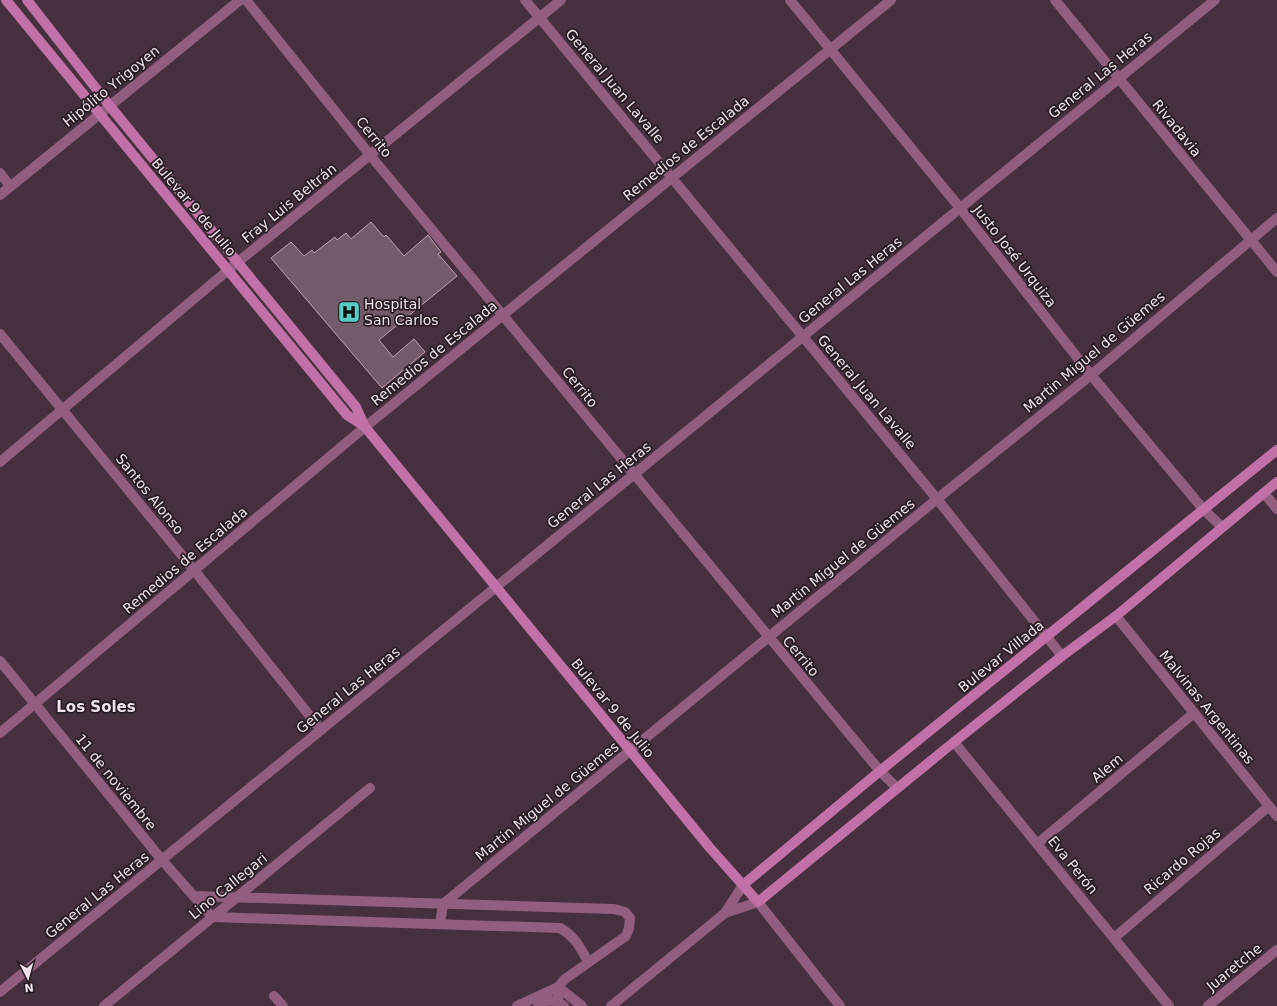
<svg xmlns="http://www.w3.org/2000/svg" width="1277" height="1006" viewBox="0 0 1277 1006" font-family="'DejaVu Sans',sans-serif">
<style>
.building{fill:#745b6b;stroke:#c1a4b6}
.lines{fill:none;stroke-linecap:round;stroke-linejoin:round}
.minor{stroke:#915e80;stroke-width:10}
.secondary{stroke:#c171a8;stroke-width:10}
.labels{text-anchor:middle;stroke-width:3.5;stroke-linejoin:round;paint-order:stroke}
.street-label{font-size:14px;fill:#f1e2ec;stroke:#261b22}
.poi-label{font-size:14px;fill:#f1e2ec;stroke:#261b22;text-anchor:start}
.neighbourhood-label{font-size:15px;font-weight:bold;fill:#f1e2ec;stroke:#261b22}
</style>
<rect width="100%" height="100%" fill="#462f3e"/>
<path class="building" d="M371,222L384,237L386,235L404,256L428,235L441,252L438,254L457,276L379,340L393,357L414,339L425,352L382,388L271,258L291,242L304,256L312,250L314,253L335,237L337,240L346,233L351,239Z"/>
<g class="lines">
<g class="minor">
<path d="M246,0L370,155L880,771L897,788"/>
<path d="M525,0L937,499L1062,656"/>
<path d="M790,0L960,208L1091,375L1204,510L1222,527"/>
<path d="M1055,0L1277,272"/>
<path d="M0,173L10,186"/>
<path d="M0,195L240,0"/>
<path d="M0,334L194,570L321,730"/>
<path d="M0,462L233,266L561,0"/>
<path d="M1264,493L1277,509"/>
<path d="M1116,616L1277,816"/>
<path d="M0,661L162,860L212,917L560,928C575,936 580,948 588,961"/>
<path d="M0,733L365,427L891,0"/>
<path d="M954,742L1169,1006"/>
<path d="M1037,844L1194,713"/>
<path d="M194,896L614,909L625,912L630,918L629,928L626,936L565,979L558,987V1001"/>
<path d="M725,913L758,902L840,1006"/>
<path d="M440,924L443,904L937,499L1091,375L1277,218"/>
<path d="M1114,938L1269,806"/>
<path d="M0,992L1215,0"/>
<path d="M274,996L283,1006"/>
<path d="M104,1006L370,788"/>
<path d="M517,1006L558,987L582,1006"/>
<path d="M538,1006C547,998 556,999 564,1006"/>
<path d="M611,1006L725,913L743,885"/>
<path d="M1208,1006L1277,950"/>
</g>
<g class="secondary">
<path d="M6,0L347,415L364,426"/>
<path d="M27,0L109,105L356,407L365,427L710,848L758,902L954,742L1062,656L1116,616L1277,482"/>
<path d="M743,885L880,771L1277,450"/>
</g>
</g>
<defs>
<g id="hospital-square" transform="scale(1.15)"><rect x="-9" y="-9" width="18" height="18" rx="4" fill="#55cdc6" stroke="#261b22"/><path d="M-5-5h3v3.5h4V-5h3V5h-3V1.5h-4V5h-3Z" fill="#111"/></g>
</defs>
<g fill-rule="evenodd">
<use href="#hospital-square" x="349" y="312"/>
</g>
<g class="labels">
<g class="street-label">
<text transform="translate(1100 75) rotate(-39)" y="5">General Las Heras</text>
<text transform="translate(111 86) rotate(-39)" y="5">Hipólito Yrigoyen</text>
<text transform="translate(615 86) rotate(50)" y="5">General Juan Lavalle</text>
<text transform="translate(1177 128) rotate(51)" y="5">Rivadavia</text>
<text transform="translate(374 137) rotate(51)" y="5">Cerrito</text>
<text transform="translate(686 148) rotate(-39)" y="5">Remedios de Escalada</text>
<text transform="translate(289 203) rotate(-39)" y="5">Fray Luis Beltrán</text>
<text transform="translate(194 207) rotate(50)" y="5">Bulevar 9 de Julio</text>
<text transform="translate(1015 256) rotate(52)" y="5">Justo José Urquiza</text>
<text transform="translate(850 280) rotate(-39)" y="5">General Las Heras</text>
<text transform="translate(1094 352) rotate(-40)" y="5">Martin Miguel de Güemes</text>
<text transform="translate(434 353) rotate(-39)" y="5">Remedios de Escalada</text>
<text transform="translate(580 387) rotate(51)" y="5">Cerrito</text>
<text transform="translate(867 392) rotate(50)" y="5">General Juan Lavalle</text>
<text transform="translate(599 485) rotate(-39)" y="5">General Las Heras</text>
<text transform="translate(150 494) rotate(51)" y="5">Santos Alonso</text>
<text transform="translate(843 558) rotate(-39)" y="5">Martin Miguel de Güemes</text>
<text transform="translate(185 560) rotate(-40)" y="5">Remedios de Escalada</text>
<text transform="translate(801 656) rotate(50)" y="5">Cerrito</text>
<text transform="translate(1001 656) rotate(-39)" y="5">Bulevar Villada</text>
<text transform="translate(348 690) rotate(-39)" y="5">General Las Heras</text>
<text transform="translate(1207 707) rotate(51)" y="5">Malvinas Argentinas</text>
<text transform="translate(613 708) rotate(51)" y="5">Bulevar 9 de Julio</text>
<text transform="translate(1107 768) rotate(-40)" y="5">Alem</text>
<text transform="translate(116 782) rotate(51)" y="5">11 de noviembre</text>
<text transform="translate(547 801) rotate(-39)" y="5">Martin Miguel de Güemes</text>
<text transform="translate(1182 861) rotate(-40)" y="5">Ricardo Rojas</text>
<text transform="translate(1073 865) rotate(51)" y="5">Eva Perón</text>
<text transform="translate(228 886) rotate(-39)" y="5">Lino Callegari</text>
<text transform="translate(97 895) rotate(-39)" y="5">General Las Heras</text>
<text transform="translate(1234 967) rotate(-39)" y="5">Juaretche</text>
</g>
<g class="poi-label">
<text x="364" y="309">Hospital<tspan x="364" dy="16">San Carlos</tspan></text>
</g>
<g class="neighbourhood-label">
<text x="96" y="712">Los Soles</text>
</g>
</g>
<g transform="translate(28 978) rotate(174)" stroke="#261b22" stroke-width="3" paint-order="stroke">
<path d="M0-3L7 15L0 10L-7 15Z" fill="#f1e2ec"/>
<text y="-6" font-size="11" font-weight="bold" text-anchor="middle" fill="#f1e2ec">N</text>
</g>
</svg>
